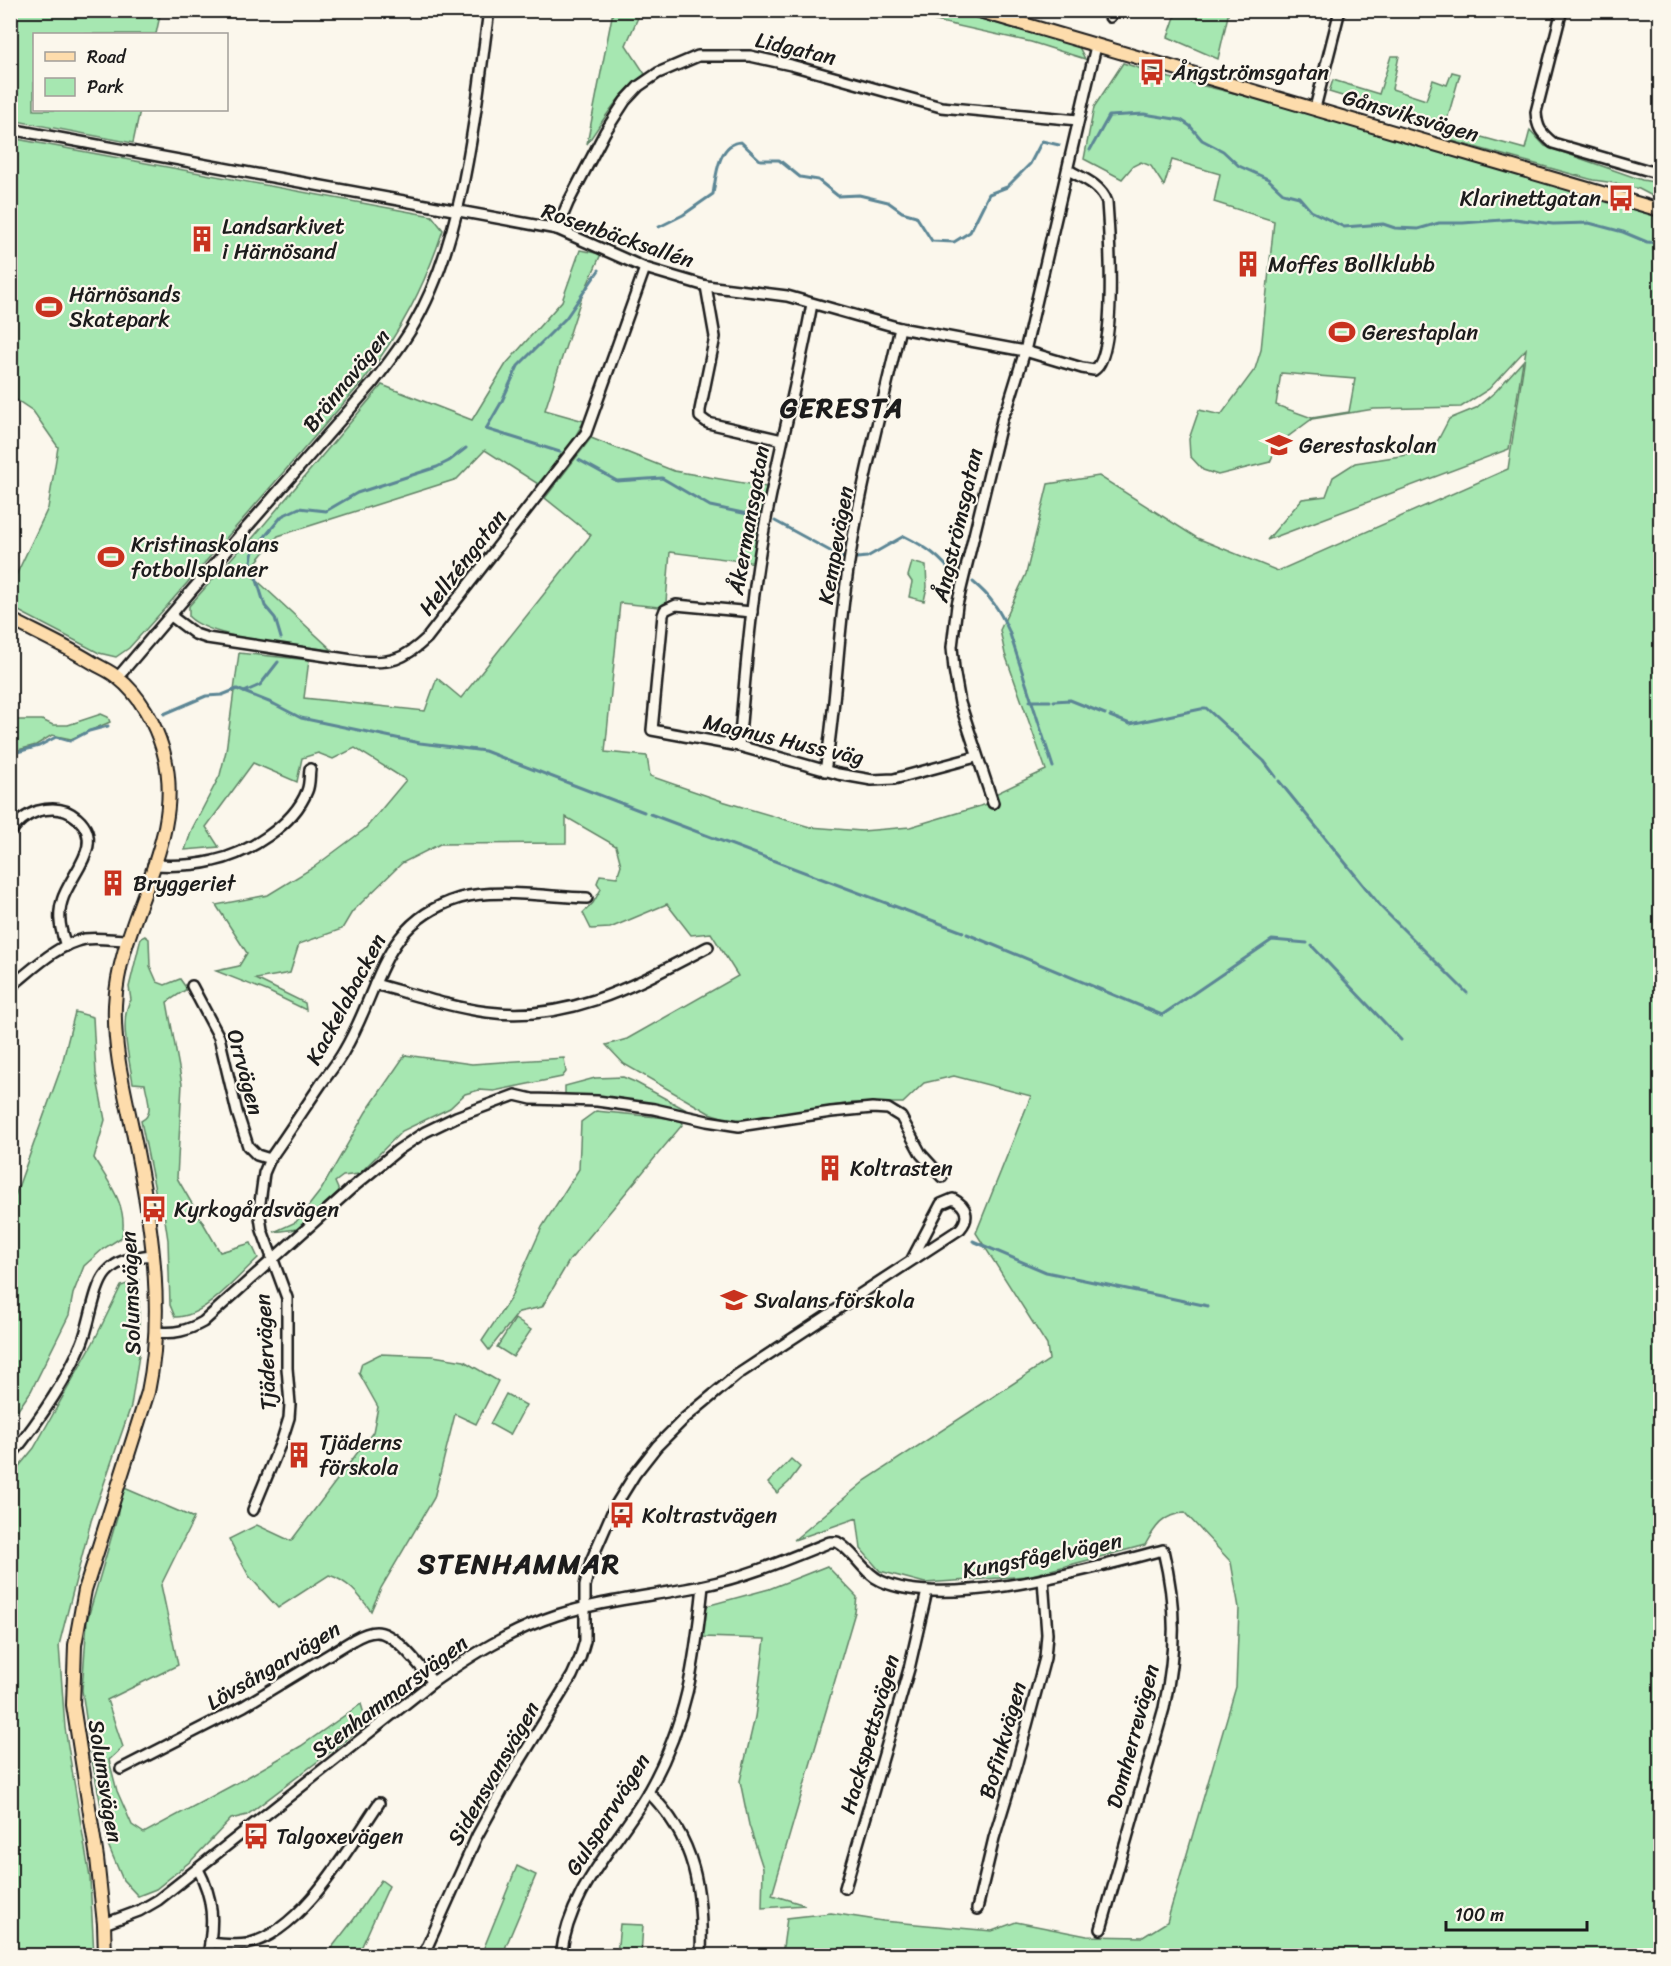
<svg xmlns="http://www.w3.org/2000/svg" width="1671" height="1966" viewBox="0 0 1671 1966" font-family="Sriracha,sans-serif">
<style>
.green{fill:#a6e7b1;stroke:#618266;stroke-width:1.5;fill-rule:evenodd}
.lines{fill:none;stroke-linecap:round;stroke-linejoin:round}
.stream{stroke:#5b8695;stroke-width:3}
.minor-casing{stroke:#1c1c1c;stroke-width:14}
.major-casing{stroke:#1c1c1c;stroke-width:16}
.minor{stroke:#fbf7ec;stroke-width:9}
.major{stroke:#fddcac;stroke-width:12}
.labels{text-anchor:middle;stroke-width:4.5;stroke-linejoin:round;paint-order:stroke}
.street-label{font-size:22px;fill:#1c1c1c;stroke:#fbf7ec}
.poi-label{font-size:22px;fill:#1c1c1c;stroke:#fbf7ec;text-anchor:start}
.district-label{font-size:28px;font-weight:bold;letter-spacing:1.5px;fill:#1c1c1c;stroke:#fbf7ec}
</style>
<rect width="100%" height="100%" fill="#fbf7ec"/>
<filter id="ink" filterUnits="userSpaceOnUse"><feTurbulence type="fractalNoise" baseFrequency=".0167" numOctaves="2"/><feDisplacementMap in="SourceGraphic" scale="12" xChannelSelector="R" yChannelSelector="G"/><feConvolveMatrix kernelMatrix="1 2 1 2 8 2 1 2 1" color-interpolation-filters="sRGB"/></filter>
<g filter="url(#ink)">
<g class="green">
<path d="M10,11H161L156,34H34V110H140L133,143L11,120Z"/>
<path d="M613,11H644L640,13L626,45L645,74C619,93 605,117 587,144Z"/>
<path d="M891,11H953L1079,47L1085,59L1031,42Z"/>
<path d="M1177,11H1229L1218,59L1168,37Z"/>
<path d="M1391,56H1399L1392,89L1426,100L1433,80L1447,85L1452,72L1460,74L1445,127L1525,149L1530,130L1545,146L1642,180L1660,183V200L1639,189L1615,183L1593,180L1442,138L1444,127L1329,92L1333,80L1379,94Z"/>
<path d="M1123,63L1170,78L1255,98L1660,215V1955H782L787,1918L831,1913L883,1921L992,1931L1016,1922L1087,1936L1143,1937L1167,1922L1236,1687L1239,1608L1231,1562L1185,1513C1163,1514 1155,1527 1145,1545L1028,1576L925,1583L880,1571L861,1549L857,1518L794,1540L866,1480L1049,1360L1047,1345L976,1233L1031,1096L954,1076L924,1083L903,1103H850L755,1119L731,1120L709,1113L624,1064L606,1045L627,1039L738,976L711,933L691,935L667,904L610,928L591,929L583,913L593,903L601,889L597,883L600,875L617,877L621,865L616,846L566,817V843L440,844L402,863L352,912L342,929L299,944L290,973L256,979L305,1003L306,1010L267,991L216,971L239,966L247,953L216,905L268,895L314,867L365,829L406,780L355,748L333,759L318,753L302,758L297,782L253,763L206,827L219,847L185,850L192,829L220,775L226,751L239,653L309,660L304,698L425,711L437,678L461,698L591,535L545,498L591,438L674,471L767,487L756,563L670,552L666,602L659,607L620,603L605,752L647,756L650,776L722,801L810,827L862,831L910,827L987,804L995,794L1046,770L1005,654L1000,630L1026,574L1048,484L1099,476L1197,538L1278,571L1508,469L1526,349L1489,389L1461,407L1374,409L1312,419L1278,444L1270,462L1218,475L1203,470L1190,456L1189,439L1199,410L1221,415L1255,369L1261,350L1274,221L1214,202L1220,174L1172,160L1164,186L1151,166L1141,162L1133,166L1122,179L1084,159L1094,107ZM1281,373L1355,379L1349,412L1312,418L1276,405Z"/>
<path d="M11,138L432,216L443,230C424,288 401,331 364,380L167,606L129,648L116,657L99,653L11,607V586L48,508L58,447L33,411L11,396Z"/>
<path d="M580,250L601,254L581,299L545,410L584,421L569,447L538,484L485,450L457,479L278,536L248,572L332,650C297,645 213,640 189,617V606L238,551L245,547L382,385L472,420L506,364L562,301Z"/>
<path d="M1523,361L1509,449L1267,540L1302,499L1326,496L1333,477L1355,463L1407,455L1437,442L1449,419L1476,408L1496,391Z"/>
<path d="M912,562L926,566L927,587L924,601L909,597L912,582L908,576Z"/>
<path d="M101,714L108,717L110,722L71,739L52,735L36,745L11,752V717L12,720H42L53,725H68Z"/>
<path d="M145,936L149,939L150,966L157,982L165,985L180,979L187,989L167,1002L182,1084L177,1178L220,1252L251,1243L258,1258C236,1278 204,1318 175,1317L170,1305L168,1240L163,1207L156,1195L141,1121C155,1115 147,1096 145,1084L133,1083C130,1063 118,1017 131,1000L129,987L141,938Z"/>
<path d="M75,1012L93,1017L96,1074L105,1120L94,1158C110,1185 128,1205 122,1237L103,1249L84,1266L73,1294L69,1315L31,1391L11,1420V1207L61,1068Z"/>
<path d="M405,1055L472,1064L564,1058L566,1072L562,1077L494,1091L479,1090L465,1094L450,1108L402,1131L359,1174L343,1176L335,1182L339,1191L297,1229L274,1232L296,1222L321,1190L366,1112Z"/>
<path d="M623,1077L635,1082L690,1112L565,1094V1086L595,1078Z"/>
<path d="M596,1111L677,1119L681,1120L683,1124L569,1261L542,1307L519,1312L489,1350L482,1341L510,1299L542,1227L579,1169L581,1122Z"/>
<path d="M139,1280V1355L131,1406L91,1521L59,1645L65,1728L90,1878L94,1955H11V1476L34,1448L93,1343L121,1286Z"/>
<path d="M515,1319L531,1330L513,1357L497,1347Z"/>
<path d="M380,1354L433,1356L464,1361L498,1381L476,1424L455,1414L434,1498L381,1588L371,1611C359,1595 348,1581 329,1575L278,1608L249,1576L229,1539L257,1525L291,1541L373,1432L378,1407L359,1373L362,1363Z"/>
<path d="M506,1394L526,1405L510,1435L490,1424Z"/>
<path d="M791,1459L800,1467L789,1482L777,1493L768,1483Z"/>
<path d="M122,1487L194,1518L161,1585L178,1665L107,1700L123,1747L109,1760L117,1791L132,1825L144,1833L246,1778L301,1746L361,1704L367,1724L247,1815L231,1819L192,1860L156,1889L138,1896L123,1880L109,1847L92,1760L82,1690L87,1621L117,1518Z"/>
<path d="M827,1566L857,1597L855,1612L772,1895L805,1905L762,1908L763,1868L749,1825L740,1781L755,1717L765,1639L703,1637L706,1606L769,1589Z"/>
<path d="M517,1866L536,1875L506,1946L504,1955H481Z"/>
<path d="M381,1880L389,1886L358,1955H326L354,1919Z"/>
<path d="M620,1924L643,1925L641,1955H617Z"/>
</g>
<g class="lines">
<g class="stream">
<path d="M1090,150L1109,116L1144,114L1181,120L1190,126L1202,140L1223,151L1239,166L1268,179L1283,193L1299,197L1311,211L1344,227L1383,224L1395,228L1418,229L1439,223H1463L1515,219L1553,224L1589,223L1623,232L1647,242L1660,243"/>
<path d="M659,227L683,215L713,194C716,177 718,143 741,142L760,160H779L800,177L818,180L838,196L859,195L888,202L902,212L916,216L932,241L954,242L970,232L989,194L1007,187L1030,164L1042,141L1059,145"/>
<path d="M560,452L486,429L501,403L518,366L566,318L599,270"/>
<path d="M579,460L617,481L662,478L710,506L757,516"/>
<path d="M775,521L843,558"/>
<path d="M857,558L867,557L904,536C926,547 940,556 955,577"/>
<path d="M973,582C991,597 999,609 1009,631L1053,767"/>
<path d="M281,638L275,618L265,606L251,561L253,551L282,516L299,508L326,511L357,493L437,467L449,461L466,448"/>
<path d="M244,692L274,704L301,718L420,743L485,751L644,812"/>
<path d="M1030,701H1050"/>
<path d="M1054,701L1070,700L1105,714"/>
<path d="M1203,708H1206L1264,761L1276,777"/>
<path d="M164,714L206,696L222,695L237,689L244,692L260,685L278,662"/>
<path d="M1110,716L1130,724L1201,709"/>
<path d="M10,754L39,746L56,737L70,741L89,731L108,726"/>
<path d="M1279,781L1382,908L1467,993"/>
<path d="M650,814L963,932"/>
<path d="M967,934L1162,1015L1272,940L1307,943"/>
<path d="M1312,946L1401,1040"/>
<path d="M973,1241L1046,1272L1208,1306"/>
</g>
<g class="minor-casing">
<g id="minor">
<path d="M1562,10L1536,112C1537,128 1541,133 1553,143L1660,174"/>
<path d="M1110,17L1112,10"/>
<path d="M1315,108L1340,10"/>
<path d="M10,129L557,229L645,268L706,286L787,296L900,328L1025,351L1082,368L1094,370C1118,357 1109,230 1107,202C1101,185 1083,178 1068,170"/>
<path d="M557,229L568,203L605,132L625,101L639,86L658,73L698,56H750L791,65L941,107L1078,120"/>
<path d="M706,286L715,337L700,410V417L708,423L782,440"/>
<path d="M752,612L676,605L665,610L663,615L652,730L739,746L838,774L872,780L894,779L976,757"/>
<path d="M171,616L195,634L207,638L359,661C390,664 404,660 427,638L586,433L645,268"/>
<path d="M118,677L192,590L372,384C386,366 400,348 412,328C465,239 475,112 489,10"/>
<path d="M739,746C745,679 750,612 761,546C775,464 797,385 812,304"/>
<path d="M825,771C836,709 837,646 846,584C857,497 881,413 900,328"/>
<path d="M993,803L960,703L954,669L952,647L957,605L1003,416L1008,406L1025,351L1096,46"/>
<path d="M10,833C17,822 26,815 38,811C53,807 66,808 77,818C107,844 69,875 62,901C57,917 61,931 66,946"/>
<path d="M153,865C173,866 193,866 213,861C247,854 294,825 307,791C310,784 309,776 310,769"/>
<path d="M375,984C412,994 449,1007 487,1012C570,1023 637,984 708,947"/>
<path d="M192,986L219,1037L237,1112L248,1146L257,1155L270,1159"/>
<path d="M10,987C32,970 57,944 85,939C99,937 114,940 127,940"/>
<path d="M157,1332C174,1334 187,1331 203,1322L352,1188L398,1150L425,1132L456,1117L515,1095L532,1099L597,1101L654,1109L707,1121L739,1126L831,1112L872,1108L888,1109L901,1117L921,1154L942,1177"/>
<path d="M10,1457C38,1422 65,1384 82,1343C90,1324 94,1287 106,1273C118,1259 135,1257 152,1255"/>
<path d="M253,1510L282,1440L289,1418L290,1404L287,1368V1298L262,1230L259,1210L264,1173L270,1159C287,1135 304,1109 321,1084C329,1073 338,1062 344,1051C381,989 380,922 460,898C496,888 549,897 587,898"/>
<path d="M121,1769L244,1706L353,1640C360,1636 368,1632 376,1632C396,1632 421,1668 433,1682"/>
<path d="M648,1792C696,1838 703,1892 701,1956"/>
<path d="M198,1869C214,1899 214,1922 208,1956"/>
<path d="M845,1888L909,1669L927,1591"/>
<path d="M977,1909L994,1838L1016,1766L1045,1658L1047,1634L1043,1579"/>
<path d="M104,1924L139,1911L158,1900L433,1682C472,1655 511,1630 557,1615C604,1600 653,1596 701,1586C746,1577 788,1559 830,1542H837C854,1551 862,1572 881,1581C947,1611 1093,1568 1163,1550C1177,1608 1176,1650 1164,1708L1101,1929"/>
<path d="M210,1943C222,1944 235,1946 247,1944C302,1932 349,1847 379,1803"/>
<path d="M423,1956L477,1836L508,1780L572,1676L580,1658L585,1641V1586L591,1561L614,1508L635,1474L657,1446L685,1418L737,1375L911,1261L941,1204L953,1199C967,1206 970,1218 960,1229L911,1261"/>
<path d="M561,1956C569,1889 616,1847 648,1792C687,1723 695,1663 703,1586"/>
</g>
</g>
<g class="major-casing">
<g id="major">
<path d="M976,10L1660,210"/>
<path d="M10,619C39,634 68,647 95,664C102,668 112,672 118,678C140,695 155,724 163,750C189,840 119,915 115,1005C113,1057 129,1107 138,1157C153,1234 164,1315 148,1392L85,1590L75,1645L73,1705L97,1858L104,1924L105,1956"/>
</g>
</g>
<use href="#minor" class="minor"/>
<use href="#major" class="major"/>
</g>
</g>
<defs>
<g id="bus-bare" transform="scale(2.07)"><path d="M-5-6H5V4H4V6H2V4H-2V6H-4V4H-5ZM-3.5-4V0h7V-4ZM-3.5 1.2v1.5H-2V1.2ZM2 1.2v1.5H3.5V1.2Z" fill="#c8321e" stroke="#fbf7ec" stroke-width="2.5" paint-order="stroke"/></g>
<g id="building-bare" transform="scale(2.07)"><path d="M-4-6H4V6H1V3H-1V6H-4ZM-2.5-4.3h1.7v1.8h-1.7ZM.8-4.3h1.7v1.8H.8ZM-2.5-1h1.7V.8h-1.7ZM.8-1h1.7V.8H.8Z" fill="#c8321e" stroke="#fbf7ec" stroke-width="2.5" paint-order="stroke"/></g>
<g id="stadium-bare" transform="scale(2.07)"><path d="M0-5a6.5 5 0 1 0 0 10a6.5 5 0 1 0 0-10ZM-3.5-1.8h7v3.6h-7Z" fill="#c8321e" stroke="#fbf7ec" stroke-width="2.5" paint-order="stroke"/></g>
<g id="school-bare" transform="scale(2.07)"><path d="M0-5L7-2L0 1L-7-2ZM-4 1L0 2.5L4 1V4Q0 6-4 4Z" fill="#c8321e" stroke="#fbf7ec" stroke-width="2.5" paint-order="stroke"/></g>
</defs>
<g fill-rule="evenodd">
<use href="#bus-bare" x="1152" y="72"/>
<use href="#bus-bare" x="1621" y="198"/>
<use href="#building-bare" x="202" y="239"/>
<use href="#building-bare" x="1248" y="264"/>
<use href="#stadium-bare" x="49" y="307"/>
<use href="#stadium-bare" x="1342" y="332"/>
<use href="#school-bare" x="1279" y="445"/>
<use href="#stadium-bare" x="111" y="557"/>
<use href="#building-bare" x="113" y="883"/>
<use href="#building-bare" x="830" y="1168"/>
<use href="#bus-bare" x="154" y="1209"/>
<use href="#school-bare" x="734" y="1300"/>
<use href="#building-bare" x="299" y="1455"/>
<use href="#bus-bare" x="622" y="1515"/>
<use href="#bus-bare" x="256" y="1836"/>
</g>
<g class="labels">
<g class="street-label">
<text transform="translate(796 48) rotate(13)" y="8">Lidgatan</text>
<text transform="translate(1411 115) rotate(16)" y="8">Gånsviksvägen</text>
<text transform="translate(618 235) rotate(19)" y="8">Rosenbäcksallén</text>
<text transform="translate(346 380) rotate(-51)" y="8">Brännavägen</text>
<text transform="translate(748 520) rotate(-80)" y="8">Åkermansgatan</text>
<text transform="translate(957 525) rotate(-77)" y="8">Ångströmsgatan</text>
<text transform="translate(835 545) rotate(-80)" y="8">Kempevägen</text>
<text transform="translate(462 562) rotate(-52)" y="8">Hellzéngatan</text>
<text transform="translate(784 739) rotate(13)" y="8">Magnus Huss väg</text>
<text transform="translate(345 999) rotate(-62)" y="8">Kackelabacken</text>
<text transform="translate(246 1072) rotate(75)" y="8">Orrvägen</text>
<text transform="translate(130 1293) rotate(-92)" y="8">Solumsvägen</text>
<text transform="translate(265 1352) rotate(-93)" y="8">Tjädervägen</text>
<text transform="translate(1042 1555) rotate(-11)" y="8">Kungsfågelvägen</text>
<text transform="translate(273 1665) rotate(-31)" y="8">Lövsångarvägen</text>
<text transform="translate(389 1696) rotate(-37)" y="8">Stenhammarsvägen</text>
<text transform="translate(869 1734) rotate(-74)" y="8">Hackspettsvägen</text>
<text transform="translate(1132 1736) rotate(-75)" y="8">Domherrevägen</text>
<text transform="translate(1002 1740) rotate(-74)" y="8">Bofinkvägen</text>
<text transform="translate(493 1773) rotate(-60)" y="8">Sidensvansvägen</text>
<text transform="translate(106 1781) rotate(81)" y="8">Solumsvägen</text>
<text transform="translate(607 1814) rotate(-58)" y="8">Gulsparvvägen</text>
</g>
<g class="poi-label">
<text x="1172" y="80">Ångströmsgatan</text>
<text x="1601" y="206" text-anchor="end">Klarinettgatan</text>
<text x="222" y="234">Landsarkivet<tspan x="222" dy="25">i Härnösand</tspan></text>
<text x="1268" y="272">Moffes Bollklubb</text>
<text x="69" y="302">Härnösands<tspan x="69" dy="25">Skatepark</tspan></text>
<text x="1362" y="340">Gerestaplan</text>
<text x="1299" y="453">Gerestaskolan</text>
<text x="131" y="552">Kristinaskolans<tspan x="131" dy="25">fotbollsplaner</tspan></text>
<text x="133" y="891">Bryggeriet</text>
<text x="850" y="1176">Koltrasten</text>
<text x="174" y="1217">Kyrkogårdsvägen</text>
<text x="754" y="1308">Svalans förskola</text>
<text x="319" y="1450">Tjäderns<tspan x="319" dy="25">förskola</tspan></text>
<text x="642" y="1523">Koltrastvägen</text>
<text x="276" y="1844">Talgoxevägen</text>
</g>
<g class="district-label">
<text x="842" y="417">GERESTA</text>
<text x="519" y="1573">STENHAMMAR</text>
</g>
</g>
<rect width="1671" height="1966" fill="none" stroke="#fbf7ec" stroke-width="36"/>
<rect x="18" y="18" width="1635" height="1930" fill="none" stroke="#1c1c1c" stroke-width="2" filter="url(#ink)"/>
<rect x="33" y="33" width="195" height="78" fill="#fbf7ec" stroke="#a29f99" stroke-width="1.5"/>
<rect x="45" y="52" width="30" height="9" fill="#fddcac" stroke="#a29f99" stroke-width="1.5"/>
<text x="87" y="63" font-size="18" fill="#1c1c1c">Road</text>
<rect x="45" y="78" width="30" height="18" fill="#a6e7b1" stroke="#a29f99" stroke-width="1.5"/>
<text x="87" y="93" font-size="18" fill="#1c1c1c">Park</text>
<path d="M1446 1921v9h141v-9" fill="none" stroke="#1c1c1c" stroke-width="3"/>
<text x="1455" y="1921" font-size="18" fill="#1c1c1c" stroke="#fbf7ec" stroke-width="4.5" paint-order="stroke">100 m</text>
</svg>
